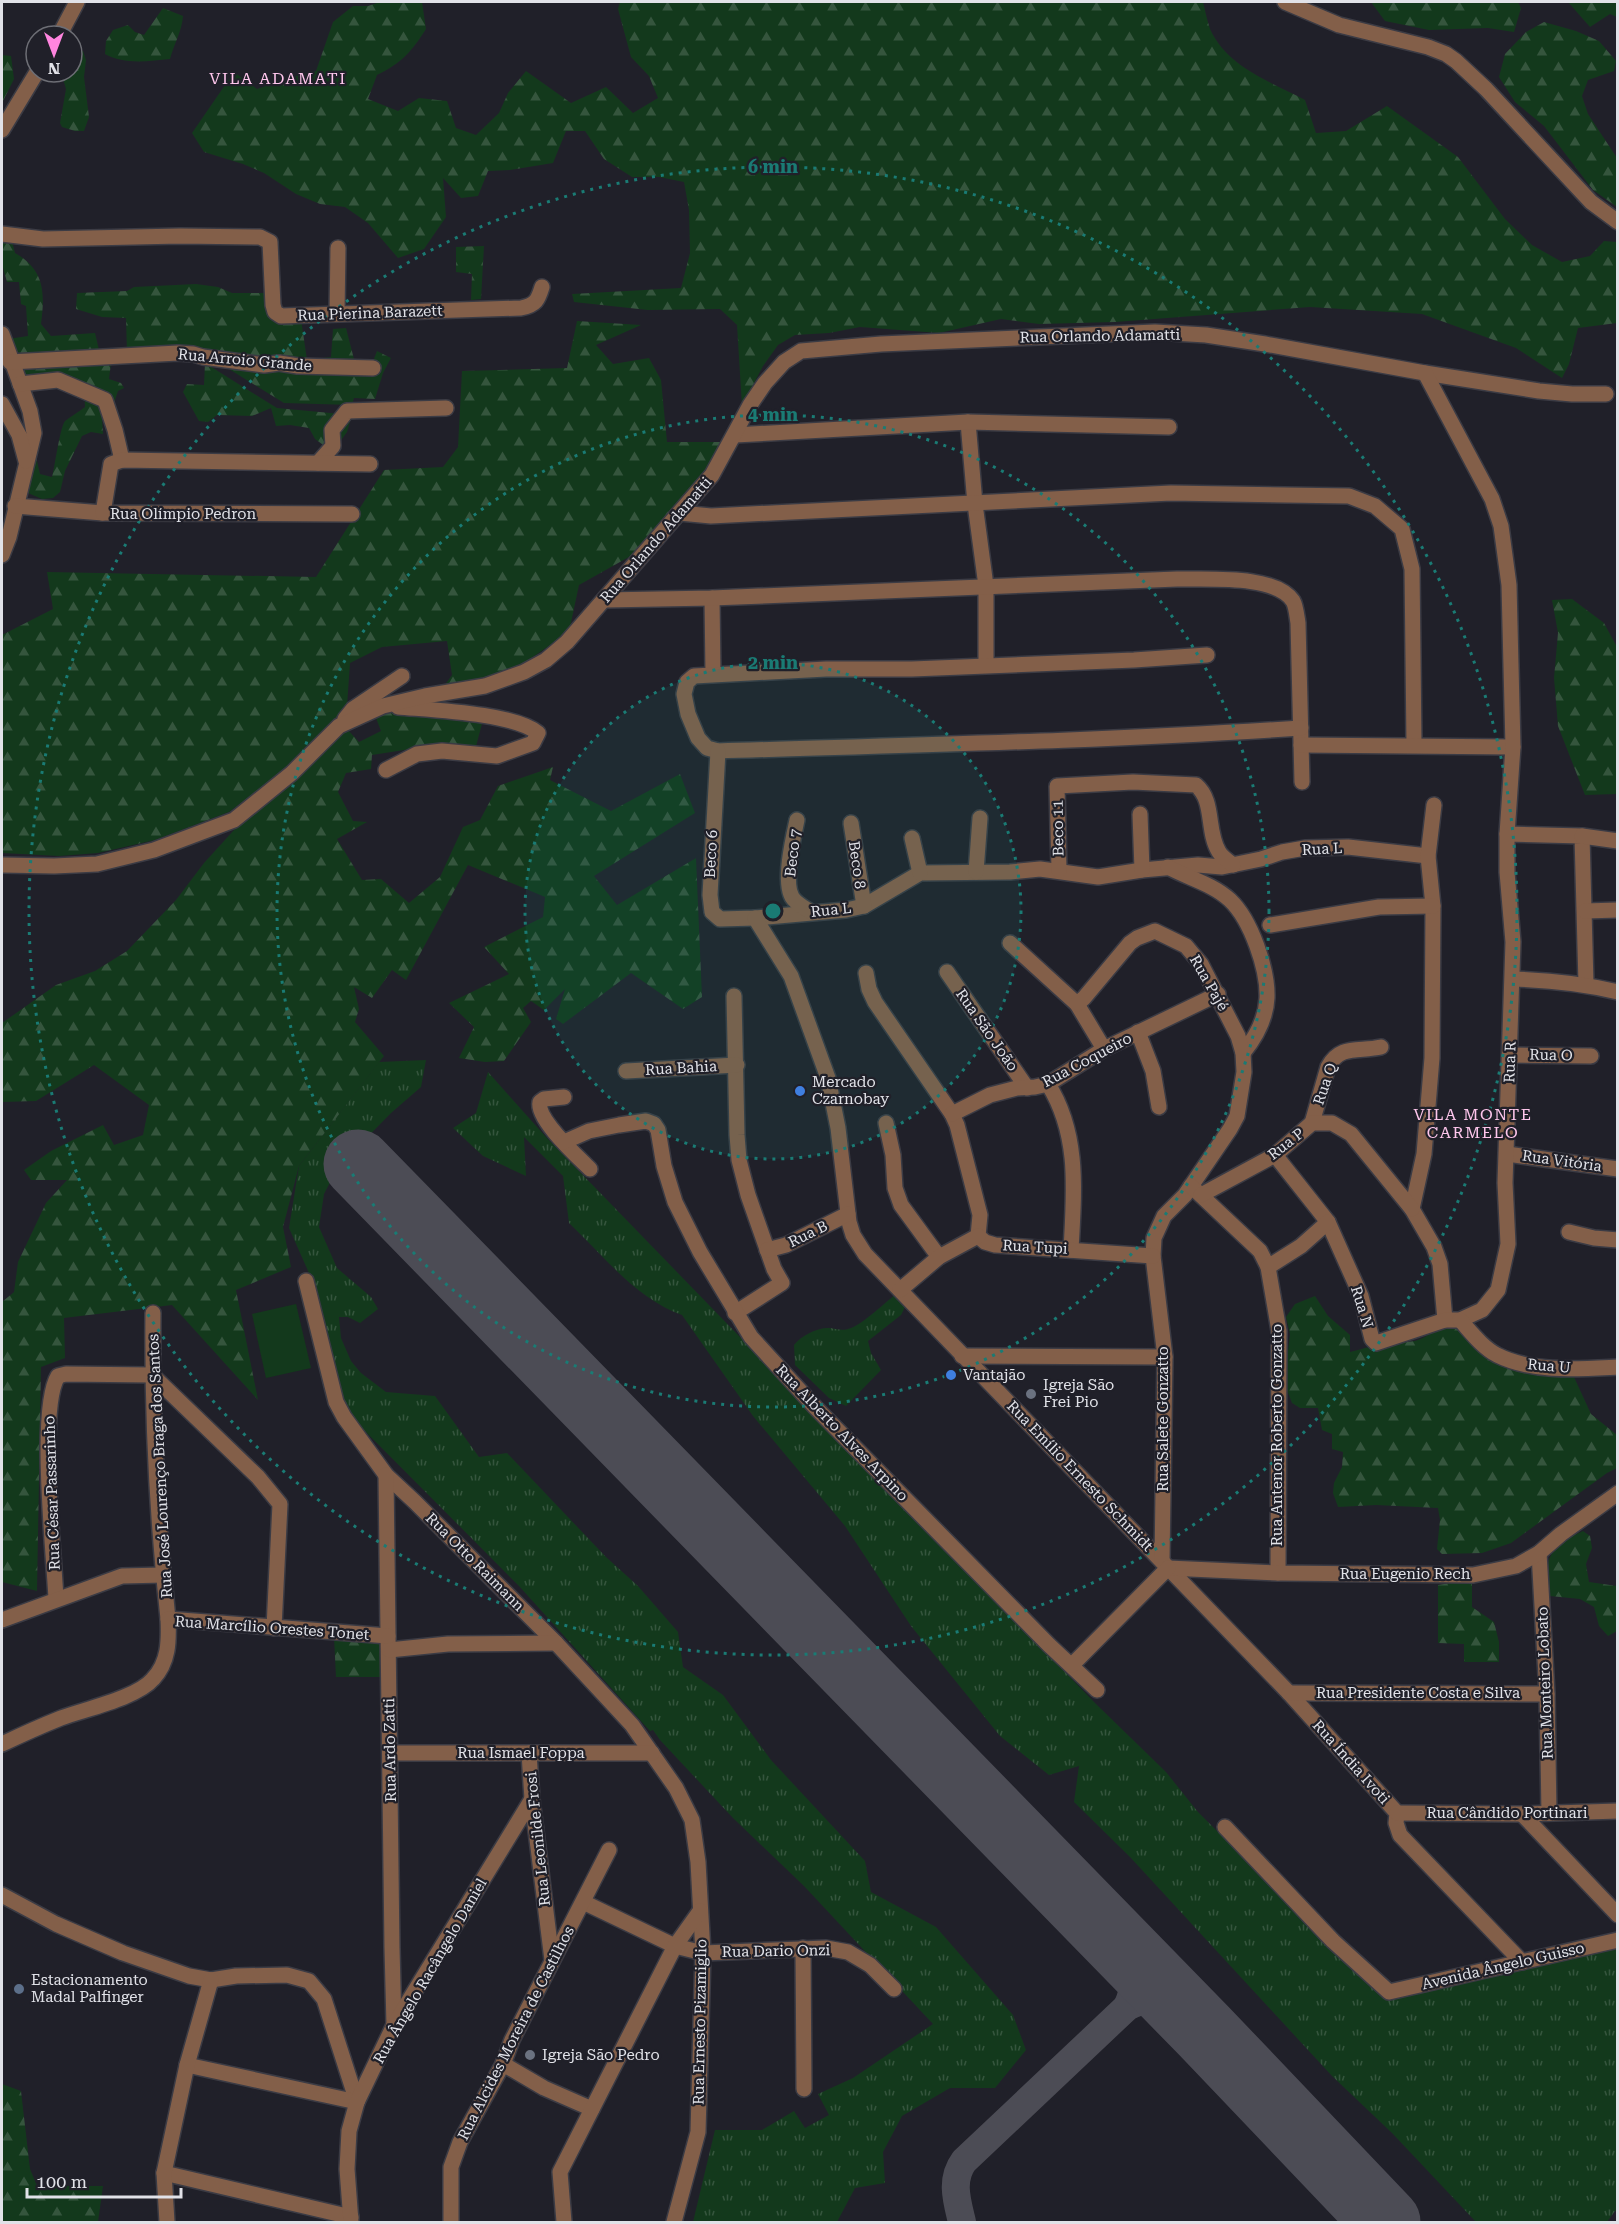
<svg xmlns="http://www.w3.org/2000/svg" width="1619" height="2224" viewBox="0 0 1619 2224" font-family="'Roboto Serif',serif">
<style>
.grass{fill:url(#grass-tufts)}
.forest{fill:url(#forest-firs)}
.pitch{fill:#13391c}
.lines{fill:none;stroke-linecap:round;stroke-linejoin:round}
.taxiway{stroke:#4c4c55;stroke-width:28}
.runway{stroke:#4c4c55;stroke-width:69}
.minor-casing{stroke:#3b3b44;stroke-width:18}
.minor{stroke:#835f49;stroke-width:15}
.ring{fill:none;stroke:#1a7b74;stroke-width:3;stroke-dasharray:3 6}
.shop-dot{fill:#3f7fe0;stroke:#202029;stroke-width:2}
.worship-dot{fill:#6b7280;stroke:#202029;stroke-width:2}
.service-dot{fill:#5c6f8a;stroke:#202029;stroke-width:2}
.labels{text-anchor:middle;stroke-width:4.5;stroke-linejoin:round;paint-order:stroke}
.street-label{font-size:15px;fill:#e1e2e8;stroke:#202029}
.poi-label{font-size:15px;fill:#e1e2e8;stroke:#202029;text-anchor:start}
.neighbourhood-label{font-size:16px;letter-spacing:1.5px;fill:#ffc7ed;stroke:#202029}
.centre{fill:#1a7b74;stroke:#202029;stroke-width:3}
.ring-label{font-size:18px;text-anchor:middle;font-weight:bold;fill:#1a7b74;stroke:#202029;stroke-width:4.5;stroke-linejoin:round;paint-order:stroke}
</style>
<defs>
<pattern id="grass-tufts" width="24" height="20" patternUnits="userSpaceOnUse" patternTransform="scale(1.5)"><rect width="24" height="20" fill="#13391c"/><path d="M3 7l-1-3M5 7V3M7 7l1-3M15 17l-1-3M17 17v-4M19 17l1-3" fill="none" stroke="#35553d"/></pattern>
<pattern id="forest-firs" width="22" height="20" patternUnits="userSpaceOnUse" patternTransform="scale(1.5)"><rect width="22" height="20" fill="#13391c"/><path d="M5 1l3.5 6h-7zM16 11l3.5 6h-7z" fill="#35553d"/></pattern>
</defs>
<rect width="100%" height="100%" fill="#202029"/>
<g class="grass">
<path d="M426,1060L421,1087L391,1113L338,1167L324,1194L319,1227L337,1268L371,1297L378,1309L360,1323L348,1317H339L341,1338L351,1361L361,1373L386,1392L435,1396L479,1457L507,1453L606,1557L638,1586L678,1632L683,1667L723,1695L771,1760L865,1861L871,1892L936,1927L1013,2015L1026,2050L995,2088H950L902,2116L883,2152L885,2183L855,2188L837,2222H693L715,2130H762L794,2111L805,2128L829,2115L818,2094L853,2078L933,2024L804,1886L733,1818L660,1740L653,1730L650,1731L519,1586L343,1409L327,1339L309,1273L289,1228L299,1166L379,1062Z"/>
<path d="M488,1072L546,1137L1095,1703L1166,1772L1198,1812L1385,1999L1420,1993L1436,1987L1617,1945L1618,2210L1615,2211L1607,2222H1476L1392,2133L1332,2076L1130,1857L1074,1802L1079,1766L1049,1775L1000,1736L911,1626L845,1526L753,1416L682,1315C635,1298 605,1257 569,1223L563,1176L524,1137L526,1176L483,1156L453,1128L476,1113Z"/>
<path d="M897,1293L907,1303L901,1315L868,1341L871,1353L881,1370L846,1406L829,1398L795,1365L794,1345C801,1336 816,1328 828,1328C836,1328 841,1332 851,1328C864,1323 886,1302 897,1293Z"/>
</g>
<g class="forest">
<path d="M380,2H422L426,29C412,51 402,63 377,75L368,99L398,111L419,98L447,101L456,128L476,135L499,113L508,93L526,71L571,103L606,87L633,113L658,98L649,76L631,57L618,9L620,2H1203C1205,10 1207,20 1210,29C1228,68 1270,81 1305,100L1316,133L1346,131L1387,106L1458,157L1505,219L1532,245L1562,262L1590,256L1604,241L1617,242V323L1578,328L1569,364L1562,378L1516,348L1422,314L1310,307L1115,322L1039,324L1001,319L939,333L860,327L829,333L795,335L778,345L763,366L742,406L737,325L720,309L648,310L574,302L572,294L681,288L690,253L689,210L684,182L659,177H632L604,159L585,131H566L553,163L510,170L488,171L478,196L461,198L443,178L446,217L424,249L398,258L368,223L345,207L320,204L296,194L264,173L243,164L204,152L192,133L234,72L257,89L292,77L316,71L333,22L353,6H368Z"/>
<path d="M1371,2H1518L1521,8L1514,32L1488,28L1429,30L1385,21Z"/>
<path d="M1568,2H1617V17L1610,14L1590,27Z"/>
<path d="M163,8L183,16C182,31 174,44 170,59C149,61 124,65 105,54L106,41L113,30L128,25L135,32L144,35Z"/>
<path d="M1544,22L1576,31L1599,41L1616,61L1614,71L1588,80L1582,96L1588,114L1617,158V207L1593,190L1544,126L1515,102L1499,77L1505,54L1526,32Z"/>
<path d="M72,50L83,51L86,60L84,77L89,117L84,131H75L62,127L60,123L66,89L61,72H72Z"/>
<path d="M2,55L11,56L14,79L2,103Z"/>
<path d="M2,238L12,241L15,253C45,270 45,293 41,324L51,336L95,333L100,354H27L11,351L8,339L28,336L26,306L21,304L19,282H7L2,264Z"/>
<path d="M484,246L481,299L471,300L472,274L456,272V247Z"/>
<path d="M196,284L218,287L232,293H268L271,315L301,319L307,360L331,357L333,329L346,328L355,363L372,364L377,351L391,358L383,373L375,399L354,398L352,405L284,403L195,348L127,353L126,318L102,317L76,309L77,293L127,291L134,287Z"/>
<path d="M577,321L641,325L596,345L613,364L649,358L661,380L667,442H722L706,472L636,553L579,585L569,632L527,661L483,681L442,689L452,675L447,641L382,647L350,663L347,706L287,768L229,812L155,840L98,853L59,856L2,853V635L53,609L47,572L316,577L384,470L443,467L458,447L462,371L567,368Z"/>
<path d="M111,363L109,379L121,383L124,388L118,391L113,406L104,403L102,418L103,434L91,432L82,436L65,471L60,492L53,498L42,499L21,490L31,464L36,457L40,474L52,477C55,466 60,427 65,421C71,416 79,412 85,407L84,388L31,384L14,366Z"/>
<path d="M205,363L277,408L352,415L347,432L337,446L326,447L315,439L309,428L290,425L276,426L271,408L252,416L217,415L208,422L199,421L183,392L187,384L204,385Z"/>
<path d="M1572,599L1604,623L1617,647V794L1585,795L1558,726L1554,678L1558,633L1552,600Z"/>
<path d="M389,710L483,720L475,750L436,745L372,755L371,769L346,773L338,792L353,821L367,822L337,839L362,880L381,879L409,903L440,877L463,827L480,820L498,786L553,767L550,780L611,811L680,774L695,813L594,876L617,905L696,858L702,997L683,1009L631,973L563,1024L556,1019L565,989L544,1010L531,1001L523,1008L531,1022L504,1061L485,1062L459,1058L474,1027L449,1003L509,974L484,947L543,917L545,897L468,865L406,980L392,970L372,998L354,987L359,1009L355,1022L384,1056L299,1166L283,1227L291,1267L236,1290L258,1400L172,1305L64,1318L65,1358L41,1367L37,1591L2,1582V1302L14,1292L18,1262L46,1203L67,1180H31L24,1170L51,1151L103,1125L114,1145L143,1135L149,1105L94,1065L36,1101L2,1102V1023L56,985L95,971L127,951L176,900L204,863L244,819L347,729L359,742L381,731L376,718Z"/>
<path d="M1315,1296L1328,1316L1350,1335V1352C1363,1349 1377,1344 1391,1342C1400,1341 1409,1343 1418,1340C1428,1337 1441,1324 1452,1325C1463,1326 1466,1340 1475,1346L1551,1372L1574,1377L1591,1414L1617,1435V1468L1607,1473L1511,1543L1482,1553L1442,1554L1437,1549L1440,1520L1438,1508L1376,1505L1338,1507L1333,1493L1334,1483L1342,1467L1343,1452L1332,1449V1434L1322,1430L1318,1408H1300L1292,1403L1282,1377V1358L1288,1351L1290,1334L1286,1317L1295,1304Z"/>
<path d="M1583,1531L1590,1536L1592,1548L1586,1564L1589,1582L1617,1586V1631L1608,1636L1599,1626L1594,1607L1580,1599L1550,1596C1544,1580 1545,1558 1558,1545C1564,1539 1575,1535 1583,1531Z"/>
<path d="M1457,1582L1472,1583V1607L1494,1622L1499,1642V1662H1464V1644L1438,1643V1585Z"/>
<path d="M334,1637L382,1640L381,1677H336Z"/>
<path d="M2,2084L21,2091L30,2169L37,2186H103L98,2222H2Z"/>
</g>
<path class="pitch" d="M296,1304L311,1368L266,1378L252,1314Z"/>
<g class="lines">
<g class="taxiway">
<path d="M1124,1951C1134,1971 1137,1986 1127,2007"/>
<path d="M962,2222C957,2201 950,2180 964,2161L1127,2007C1146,1996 1162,1999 1181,2008"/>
</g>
<path class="runway" d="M358,1164L1204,2031L1386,2222"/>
<g class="minor-casing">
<g id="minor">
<path d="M1285,2L1339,25L1428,47L1446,54L1456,61L1486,89L1591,202L1618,222"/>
<path d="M59,36L77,2"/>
<path d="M2,130L37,72"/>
<path d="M2,234L43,239L180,236L260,237L270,242L273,305L275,312L281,316L521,308C536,305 538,300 542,287"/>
<path d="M337,313L338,248"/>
<path d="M2,334L30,411L34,433L9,537L2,555"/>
<path d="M10,362L178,353L193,354L203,357L264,365L279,363L298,366L373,368"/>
<path d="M20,384L58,380L105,400L115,430L122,460"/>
<path d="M2,404L19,435L26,461"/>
<path d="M968,422L975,504L986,586V665"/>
<path d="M735,435L968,422L1169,427"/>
<path d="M318,463L333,446L332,430L347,411L446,408"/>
<path d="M15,506L103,513L352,514"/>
<path d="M103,513L111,464L122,460L370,464"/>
<path d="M680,513L711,516L1171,493L1349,496L1375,506L1402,529L1412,569L1414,744"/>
<path d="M712,598L713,674"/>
<path d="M605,600L712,598L1177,579C1206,580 1275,574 1293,601C1296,606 1297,617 1298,623L1302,782"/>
<path d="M1207,655L1134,660L912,669H826L694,676L687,682L684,694L688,714L698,738L707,748L718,751C912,745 1107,741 1301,728"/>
<path d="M345,719L353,709L402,676"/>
<path d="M1301,745L1513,747"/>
<path d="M718,751L710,895L712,912L720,919L755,918L846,910L864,906L920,873L1010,872L1040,869L1098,877L1142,870L1198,865L1222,867L1261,859L1282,852L1305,848L1348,847L1428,856"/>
<path d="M386,770L417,754L442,751L497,756L533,743L538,733C514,713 431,710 398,707"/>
<path d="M1434,805L1428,856L1433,906L1432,1058L1424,1154L1412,1209L1434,1247L1440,1264L1445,1320"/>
<path d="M1140,814L1142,870"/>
<path d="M797,820C793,838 783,881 792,897C796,904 805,908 811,912"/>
<path d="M851,823L864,906"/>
<path d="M1507,834L1582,836L1586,984"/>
<path d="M1582,836L1618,841"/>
<path d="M912,838L920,873"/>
<path d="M2,865L54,866L97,864L154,850L234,820L292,773L339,726L383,706L425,696L485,686L524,672L546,660L567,642L712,475L750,405L765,383L784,362L801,351L881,344L1155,332L1206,335L1265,344L1425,373L1539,391L1572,394H1606"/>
<path d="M1168,867C1188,878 1213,884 1230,900C1251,920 1268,969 1267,998C1266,1019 1256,1037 1243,1053"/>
<path d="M1059,870L1057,786L1133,782L1196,785C1215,801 1206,831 1219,852C1222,857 1228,861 1233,865"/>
<path d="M976,872L980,818"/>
<path d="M1585,911L1618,910"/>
<path d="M755,918L791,976L828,1078L838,1128L849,1222L853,1235L865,1254L1289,1693L1397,1813L1396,1823L1400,1835L1522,1962"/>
<path d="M1270,925L1379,907L1433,906"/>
<path d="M1010,943L1077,1004L1104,1049"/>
<path d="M947,972L1027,1088"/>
<path d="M866,973L869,989L875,1002L952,1114L957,1125L980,1215L978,1236"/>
<path d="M1513,979C1549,980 1582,983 1618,992"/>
<path d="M734,996L737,1135L739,1160L748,1195L774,1269L782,1283L735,1313"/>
<path d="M1077,1004L1084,998L1130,943L1137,938L1155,931L1186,946L1201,964L1238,1036L1243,1053L1244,1072L1237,1116L1230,1129L1185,1195L1164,1216L1154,1238L1153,1256L1165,1357L1162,1561"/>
<path d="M1138,1032L1153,1071L1159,1107"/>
<path d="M1511,1055L1591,1056"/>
<path d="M626,1071L737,1065"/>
<path d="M1048,1084C1080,1135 1074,1192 1071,1250"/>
<path d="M564,1097L544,1099L540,1102C536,1119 577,1156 590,1169"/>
<path d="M952,1114L990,1095L1017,1088L1035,1087L1048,1084L1104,1049L1218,994"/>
<path d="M886,1123L893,1155L895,1188L901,1205L939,1257"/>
<path d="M1312,1123L1328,1067C1340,1044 1359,1052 1381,1047"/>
<path d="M564,1142L589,1131L619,1125L646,1121L654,1124L658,1130L664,1166L675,1202L700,1252L751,1337L815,1407L1049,1645L1097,1690"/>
<path d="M1507,1154L1618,1169"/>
<path d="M1275,1155L1328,1222L1361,1296L1372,1339L1376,1343L1445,1320H1460L1482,1310L1498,1290L1508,1244L1505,1183L1513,942L1507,872V834L1513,747L1509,585L1501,526L1492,499L1425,373"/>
<path d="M1191,1186L1260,1251L1268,1267L1279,1331L1278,1573"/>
<path d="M1201,1195L1275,1155L1312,1123H1332L1351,1134L1412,1209"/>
<path d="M1569,1232L1594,1238L1618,1240"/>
<path d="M978,1236L985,1242L995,1245L1153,1256"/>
<path d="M767,1250L786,1245L848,1214"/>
<path d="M1268,1267L1301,1246L1328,1222"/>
<path d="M306,1281L336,1402L344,1417L386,1475L415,1502L556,1643L632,1725L676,1788L692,1820L698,1862L703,1953L698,2132L674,2222"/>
<path d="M900,1290L939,1257L978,1236"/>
<path d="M153,1313C152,1415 157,1518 168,1619"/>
<path d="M1460,1320C1471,1332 1482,1347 1497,1355C1533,1373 1579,1369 1618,1367"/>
<path d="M962,1356L1165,1357"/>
<path d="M152,1375L258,1477L280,1504L274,1628"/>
<path d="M386,1475L392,1948L394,2025"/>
<path d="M1539,1553L1547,1694L1549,1813"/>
<path d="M1168,1568L1278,1573L1473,1575L1516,1566L1539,1553L1561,1534L1618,1493"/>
<path d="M56,1599C54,1555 38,1408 58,1376L66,1374L152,1375"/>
<path d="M2,1620L122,1576L163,1575"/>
<path d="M389,1650L448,1644L556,1643"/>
<path d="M1072,1665L1168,1568"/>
<path d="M1289,1693L1547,1694"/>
<path d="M2,1744C21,1735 41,1726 61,1718C85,1709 137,1698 153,1679C169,1662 169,1641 168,1619L388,1636"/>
<path d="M390,1753H652"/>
<path d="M529,1753L532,1799L552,1960"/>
<path d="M1397,1813L1522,1814L1618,1811"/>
<path d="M1522,1814L1618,1915"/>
<path d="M1225,1827L1333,1941L1389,1992L1618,1940"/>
<path d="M2,1895L56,1924L123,1953L189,1976L211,1980L236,1976L287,1975L309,1981L324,1999L357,2102"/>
<path d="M583,1902L675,1946L703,1953L826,1948L848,1952L870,1965L894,1989"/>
<path d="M803,1948L804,2089"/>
<path d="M503,2064L544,2088L592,2109"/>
<path d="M187,2065L357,2102"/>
<path d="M164,2173L351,2217"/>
<path d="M167,2222L164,2173L187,2065L211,1980"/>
<path d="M351,2222L347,2169L349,2131L357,2102L394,2025L532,1799"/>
<path d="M451,2222V2167L460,2142L503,2064L512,2040L609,1850"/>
<path d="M564,2222L560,2172L675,1946L700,1911"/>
</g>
</g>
<use href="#minor" class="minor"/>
</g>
<circle cx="773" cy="911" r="248" fill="#1a7b74" fill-opacity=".12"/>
<g class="ring">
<circle cx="773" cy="911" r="248"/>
<circle cx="773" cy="911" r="496"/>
<circle cx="773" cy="911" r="744"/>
</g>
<g class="shop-dot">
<circle cx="800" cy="1091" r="6"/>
<circle cx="951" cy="1375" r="6"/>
</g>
<g class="worship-dot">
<circle cx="1031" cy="1394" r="6"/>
<circle cx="530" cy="2055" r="6"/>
</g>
<circle class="service-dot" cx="19" cy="1989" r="6"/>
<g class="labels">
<g class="street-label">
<text transform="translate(370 313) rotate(-2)" y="5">Rua Pierina Barazett</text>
<text transform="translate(1100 336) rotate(-1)" y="5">Rua Orlando Adamatti</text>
<text transform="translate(245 360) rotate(5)" y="5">Rua Arroio Grande</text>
<text x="183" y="519">Rua Olímpio Pedron</text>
<text transform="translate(656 540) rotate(-49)" y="5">Rua Orlando Adamatti</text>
<text transform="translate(1058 828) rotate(-91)" y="5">Beco 11</text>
<text transform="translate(1322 849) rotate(-3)" y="5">Rua L</text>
<text transform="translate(793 853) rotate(-83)" y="5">Beco 7</text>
<text transform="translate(711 854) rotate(-87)" y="5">Beco 6</text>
<text transform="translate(857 865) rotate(82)" y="5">Beco 8</text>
<text transform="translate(831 910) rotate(-6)" y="5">Rua L</text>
<text transform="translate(1209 983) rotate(60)" y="5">Rua Pajé</text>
<text transform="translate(987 1030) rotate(55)" y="5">Rua São João</text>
<text transform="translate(1551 1055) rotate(1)" y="5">Rua O</text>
<text transform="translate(1087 1060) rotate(-28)" y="5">Rua Coqueiro</text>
<text transform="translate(1510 1062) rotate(-88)" y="5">Rua R</text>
<text transform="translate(681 1068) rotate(-3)" y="5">Rua Bahia</text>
<text transform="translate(1325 1084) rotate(-71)" y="5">Rua Q</text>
<text transform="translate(1286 1144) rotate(-38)" y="5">Rua P</text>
<text transform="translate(1562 1161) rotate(8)" y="5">Rua Vitória</text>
<text transform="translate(808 1234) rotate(-26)" y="5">Rua B</text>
<text transform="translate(1035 1247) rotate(3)" y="5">Rua Tupi</text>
<text transform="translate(1362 1307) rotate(73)" y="5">Rua N</text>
<text transform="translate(1549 1366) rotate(5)" y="5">Rua U</text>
<text transform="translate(1163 1419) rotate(-90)" y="5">Rua Salete Gonzatto</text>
<text transform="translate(842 1433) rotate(46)" y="5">Rua Alberto Alves Arpino</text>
<text transform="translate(1277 1435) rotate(-90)" y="5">Rua Antenor Roberto Gonzatto</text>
<text transform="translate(160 1466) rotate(-93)" y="5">Rua José Lourenço Braga dos Santos</text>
<text transform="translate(1080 1476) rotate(46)" y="5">Rua Emílio Ernesto Schmidt</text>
<text transform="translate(52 1493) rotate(-92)" y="5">Rua César Passarinho</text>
<text transform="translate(475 1562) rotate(45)" y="5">Rua Otto Raimann</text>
<text x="1405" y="1579">Rua Eugenio Rech</text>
<text transform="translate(272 1628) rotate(4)" y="5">Rua Marcílio Orestes Tonet</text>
<text transform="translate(1545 1683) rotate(-92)" y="5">Rua Monteiro Lobato</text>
<text x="1418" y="1698">Rua Presidente Costa e Silva</text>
<text transform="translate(390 1750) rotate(-91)" y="5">Rua Ardo Zatti</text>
<text x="521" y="1758">Rua Ismael Foppa</text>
<text transform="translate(1351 1762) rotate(48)" y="5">Rua Índia Ivoti</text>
<text x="1507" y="1818">Rua Cândido Portinari</text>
<text transform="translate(538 1839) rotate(-96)" y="5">Rua Leonilde Frosi</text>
<text transform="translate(776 1951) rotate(-1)" y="5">Rua Dario Onzi</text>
<text transform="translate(1503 1966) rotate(-13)" y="5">Avenida Ângelo Guisso</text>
<text transform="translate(430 1971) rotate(-60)" y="5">Rua Ângelo Racângelo Daniel</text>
<text transform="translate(700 2022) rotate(-89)" y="5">Rua Ernesto Pizamiglio</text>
<text transform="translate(516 2033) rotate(-63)" y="5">Rua Alcides Moreira de Castilhos</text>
</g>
<g class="poi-label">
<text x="812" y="1087">Mercado<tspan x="812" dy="17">Czarnobay</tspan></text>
<text x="963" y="1380">Vantajão</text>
<text x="1043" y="1390">Igreja São<tspan x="1043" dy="17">Frei Pio</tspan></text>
<text x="31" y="1985">Estacionamento<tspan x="31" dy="17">Madal Palfinger</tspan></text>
<text x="542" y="2060">Igreja São Pedro</text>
</g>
<g class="neighbourhood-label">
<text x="278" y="84">VILA ADAMATI</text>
<text x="1473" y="1120">VILA MONTE<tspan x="1473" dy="18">CARMELO</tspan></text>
</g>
</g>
<circle cx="773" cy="911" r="9" class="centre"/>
<g class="ring-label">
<text x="773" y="173">6 min</text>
<text x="773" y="421">4 min</text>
<text x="773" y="669">2 min</text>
</g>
<rect width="1619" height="2224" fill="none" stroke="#e1e2e8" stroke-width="6"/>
<g transform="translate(54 54) rotate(180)"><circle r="28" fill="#202029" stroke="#6d6e75" stroke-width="1.5"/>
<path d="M0-4.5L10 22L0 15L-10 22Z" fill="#ff85df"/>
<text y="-9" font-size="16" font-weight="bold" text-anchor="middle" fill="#e1e2e8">N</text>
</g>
<path d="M27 2188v9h154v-9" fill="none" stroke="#e1e2e8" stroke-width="3"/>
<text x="36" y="2188" font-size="18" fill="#e1e2e8" stroke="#202029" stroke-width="4.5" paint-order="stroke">100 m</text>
</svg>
